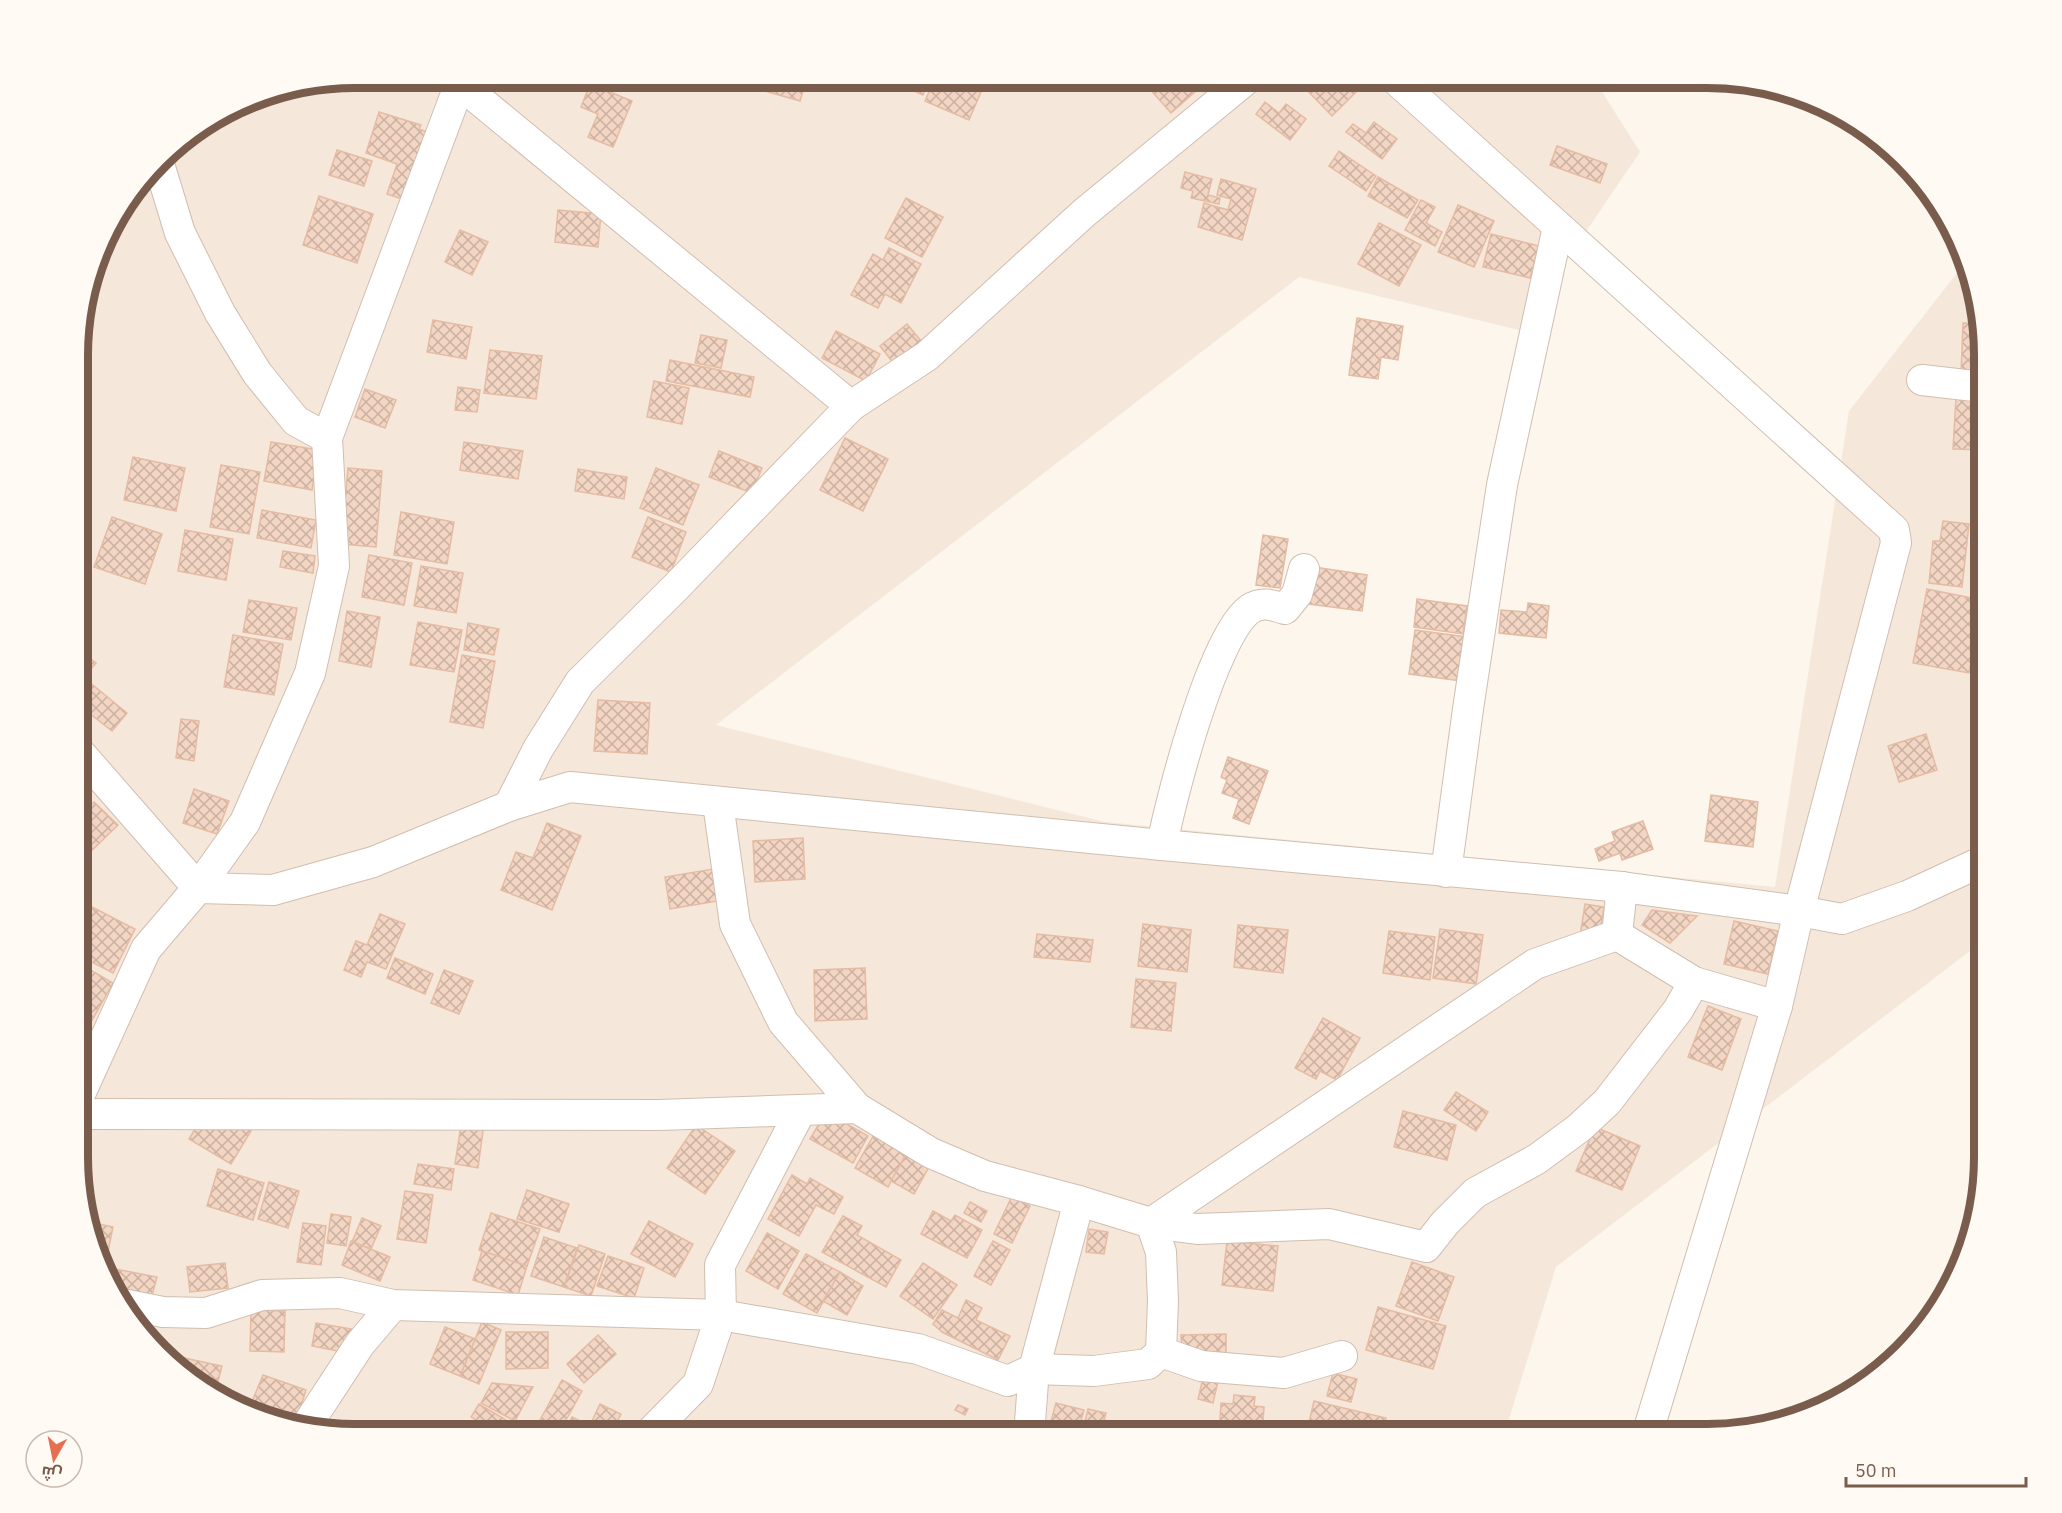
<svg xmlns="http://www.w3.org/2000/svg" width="2062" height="1513" viewBox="0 0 2062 1513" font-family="'IBM Plex Sans',Cairo,sans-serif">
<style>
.residential{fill:#f5e8da}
.building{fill:url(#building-cross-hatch);stroke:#e6bba3;stroke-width:1.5}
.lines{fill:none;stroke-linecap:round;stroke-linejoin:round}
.minor-casing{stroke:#d1beb0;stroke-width:32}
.minor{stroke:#fff;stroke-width:30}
.rim{fill:none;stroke:#7a5c4d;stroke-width:8}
</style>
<defs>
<pattern id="building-cross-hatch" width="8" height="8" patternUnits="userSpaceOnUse" patternTransform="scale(1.5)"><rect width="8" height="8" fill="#f3d5c3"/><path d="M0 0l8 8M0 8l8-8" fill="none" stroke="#cab0a1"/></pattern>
</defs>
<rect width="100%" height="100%" fill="#fdf6ec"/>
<path class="residential" d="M356,78L1594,79L1640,152L1519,330L1299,277L716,725L1105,822L1775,887L1849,411L1964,264L1983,338V941L1556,1267L1504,1435L338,1434L266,1420L186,1377L115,1296L80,1193V320L107,233L172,147L250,99Z"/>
<g class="building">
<path d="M754,78H807L800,101L751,87Z"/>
<path d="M885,78H930L923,95Z"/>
<path d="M935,78H987L969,120L925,101Z"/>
<path d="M1140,78H1199L1204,84L1171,113Z"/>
<path d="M1299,78H1345L1357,91L1332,116L1297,80Z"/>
<path d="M590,84L632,101L613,147L588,137L598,114L581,107Z"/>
<path d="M1265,102L1279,113L1286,104L1306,119L1290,140L1256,114Z"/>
<path d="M379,112L421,125L419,129L433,134L411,202L387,194L397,164L366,153Z"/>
<path d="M1374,122L1397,139L1382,159L1346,132L1353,124L1366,133Z"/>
<path d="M1557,146L1607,164L1600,183L1550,165Z"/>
<path d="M337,150L372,161L364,186L329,175Z"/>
<path d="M1339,151L1376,176L1366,191L1329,166Z"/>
<path d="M1185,172L1212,179L1208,195L1220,198L1219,204L1191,198L1193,191L1181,188Z"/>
<path d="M1378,177L1418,200L1407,218L1368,196Z"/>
<path d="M1221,179L1256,189L1242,240L1198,227L1204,203L1228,210L1231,199L1217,195Z"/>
<path d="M319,196L373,214L357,263L303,245Z"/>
<path d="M906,198L943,217L922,257L885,238Z"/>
<path d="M1421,200L1435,207L1426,223L1442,232L1435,246L1405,230Z"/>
<path d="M1458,205L1494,221L1474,267L1438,252Z"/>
<path d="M558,210L601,214L598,247L555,242Z"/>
<path d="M1379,223L1421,245L1399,286L1358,264Z"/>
<path d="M460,230L488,242L472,275L445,262Z"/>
<path d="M1491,234L1539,246L1530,278L1483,267Z"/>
<path d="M889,248L921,264L901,303L885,294L878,308L851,295L873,254L883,260Z"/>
<path d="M1357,318L1403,326L1398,360L1381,357L1378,379L1349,375Z"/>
<path d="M433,320L472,327L466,359L427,352Z"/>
<path d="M1963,323L1980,324L1983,338V376L1961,375Z"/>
<path d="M907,324L922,342L895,365L880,346Z"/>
<path d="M836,331L880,354L866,381L822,358Z"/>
<path d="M701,335L727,340L721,368L695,363Z"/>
<path d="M490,350L542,356L536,399L484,393Z"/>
<path d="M670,360L754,377L750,397L666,381Z"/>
<path d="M654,381L689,388L682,424L647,417Z"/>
<path d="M458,387L480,390L477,412L455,410Z"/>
<path d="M365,389L396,400L385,428L355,417Z"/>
<path d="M1956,398L1983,400V450L1953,449Z"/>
<path d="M845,438L888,459L863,511L820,490Z"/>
<path d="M271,442L319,450L312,490L264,481Z"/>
<path d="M464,442L523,451L518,479L460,470Z"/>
<path d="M719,451L762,468L752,493L709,477Z"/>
<path d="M133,457L185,468L176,511L124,500Z"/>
<path d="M221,465L260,472L249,534L210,527Z"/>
<path d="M348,468L382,471L376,547L341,544Z"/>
<path d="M656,468L699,485L683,525L640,508Z"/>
<path d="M578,469L627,477L624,499L575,491Z"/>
<path d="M262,510L316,520L311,548L257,538Z"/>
<path d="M401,512L454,522L447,564L394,555Z"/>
<path d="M112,517L162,534L145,584L94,567Z"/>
<path d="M648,517L686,532L671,572L632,557Z"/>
<path d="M1943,521L1969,524L1962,587L1929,583L1933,541H1940Z"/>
<path d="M185,530L233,539L226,580L178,571Z"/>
<path d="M1263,535L1288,539L1280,588L1256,585Z"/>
<path d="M1974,542L1983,543V580L1971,579Z"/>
<path d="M283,551L315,556L313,573L280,567Z"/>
<path d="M369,555L412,563L404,605L362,597Z"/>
<path d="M421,566L463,573L456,613L414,606Z"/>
<path d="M1314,567L1367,575L1362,611L1309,604Z"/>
<path d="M1927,589L1982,600L1969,673L1913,663Z"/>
<path d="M1417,599L1467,606L1463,634L1414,627Z"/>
<path d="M249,600L297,608L291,640L243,632Z"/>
<path d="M1528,603L1549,606L1546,638L1499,633L1501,610L1527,612Z"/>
<path d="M347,611L380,617L371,667L339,661Z"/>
<path d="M418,622L462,630L454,672L410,665Z"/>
<path d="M468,623L499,629L494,655L464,650Z"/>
<path d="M1415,630L1467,637L1461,681L1409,674Z"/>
<path d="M233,635L283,644L274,695L224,687Z"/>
<path d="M80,650L96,663L80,682Z"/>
<path d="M462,655L495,661L483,728L450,722Z"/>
<path d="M88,681L127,713L112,731L80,706V691Z"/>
<path d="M598,700L650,703L647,754L594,751Z"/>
<path d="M181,719L199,721L194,761L176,758Z"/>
<path d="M1926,734L1937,770L1899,782L1888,746Z"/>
<path d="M1228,757L1268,771L1249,824L1233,818L1239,799L1222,793L1227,780L1221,777Z"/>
<path d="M80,787L91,798L80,809Z"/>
<path d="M194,789L229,801L217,834L183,823Z"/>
<path d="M1711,795L1758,802L1753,847L1705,841Z"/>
<path d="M94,802L118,825L83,859L80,857V815Z"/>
<path d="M1643,821L1653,849L1622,860L1620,853L1599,861L1595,849L1615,841L1612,832Z"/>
<path d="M547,823L581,836L552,910L501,890L516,852L533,858Z"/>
<path d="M803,838L805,879L755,882L753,841Z"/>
<path d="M719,868L724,900L670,909L665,877Z"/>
<path d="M1585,904L1604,907L1600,932L1580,936Z"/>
<path d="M92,907L135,929L113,973L80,956V930Z"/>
<path d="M1652,910L1697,916L1670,943L1642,925Z"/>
<path d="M380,914L405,924L386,969L367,962L361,977L344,970L356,941L367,945Z"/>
<path d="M1734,921L1778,931L1768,974L1724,964Z"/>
<path d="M1143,924L1191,930L1187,972L1138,966Z"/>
<path d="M1238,925L1288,930L1283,973L1234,967Z"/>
<path d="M1440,929L1483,935L1476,984L1433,978Z"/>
<path d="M1389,931L1435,937L1430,980L1383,973Z"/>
<path d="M1037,934L1093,940L1090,962L1034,957Z"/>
<path d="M395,958L433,974L425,994L387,978Z"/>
<path d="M80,964L113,983L86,1031L80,1027Z"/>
<path d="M865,968L867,1019L815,1021L814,970Z"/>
<path d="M444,970L473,981L459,1014L431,1003Z"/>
<path d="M1136,979L1176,983L1171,1031L1131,1027Z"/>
<path d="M1708,1006L1741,1019L1722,1070L1688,1057Z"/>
<path d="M1323,1018L1360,1038L1337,1080L1320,1071L1316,1079L1295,1068Z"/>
<path d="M1456,1092L1488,1112L1476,1131L1444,1110Z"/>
<path d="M208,1107L251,1131L231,1164L189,1139Z"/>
<path d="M1403,1111L1456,1125L1447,1160L1394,1147Z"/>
<path d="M826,1112L868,1136L853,1163L810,1139Z"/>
<path d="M462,1119L484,1123L478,1168L455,1164Z"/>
<path d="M696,1125L735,1151L705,1194L667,1168Z"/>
<path d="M1595,1127L1640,1146L1622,1190L1576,1171Z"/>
<path d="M876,1131L909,1149L888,1187L855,1168Z"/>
<path d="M907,1153L930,1165L914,1194L891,1181Z"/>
<path d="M418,1164L454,1169L451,1190L414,1184Z"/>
<path d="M218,1169L264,1183L253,1220L207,1206Z"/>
<path d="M792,1175L807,1184L810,1178L843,1197L834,1214L816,1205L799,1236L768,1219Z"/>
<path d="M269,1182L299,1191L288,1228L258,1219Z"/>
<path d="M527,1190L569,1204L559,1232L517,1219Z"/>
<path d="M405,1191L433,1195L426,1243L397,1239Z"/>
<path d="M1012,1196L1030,1206L1012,1243L994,1234Z"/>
<path d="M970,1202L987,1211L981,1222L964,1213Z"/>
<path d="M933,1211L951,1221L955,1215L982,1230L967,1258L921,1234Z"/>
<path d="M491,1213L540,1229L527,1266L479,1250Z"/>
<path d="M331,1214L351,1217L346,1246L327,1243Z"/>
<path d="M843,1216L862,1226L857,1235L901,1260L886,1287L822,1252Z"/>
<path d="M362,1218L381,1226L371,1249L352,1242Z"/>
<path d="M649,1221L693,1244L675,1277L631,1254Z"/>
<path d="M90,1222L113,1227L105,1266Z"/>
<path d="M303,1223L326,1226L321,1265L297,1262Z"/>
<path d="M1089,1229L1108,1232L1104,1254L1086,1252Z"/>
<path d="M767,1233L799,1251L778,1289L746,1271Z"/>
<path d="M544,1237L577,1248L564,1287L531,1276Z"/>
<path d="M351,1241L390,1257L380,1281L342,1265Z"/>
<path d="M993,1241L1010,1250L991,1285L974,1276Z"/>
<path d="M1227,1241L1278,1246L1273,1291L1222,1285Z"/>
<path d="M579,1245L605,1254L591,1296L564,1287Z"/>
<path d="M482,1251L527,1266L518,1295L473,1280Z"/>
<path d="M806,1254L840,1272L817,1313L783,1294Z"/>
<path d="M608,1256L644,1268L634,1298L597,1286Z"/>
<path d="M1412,1262L1454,1277L1438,1321L1396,1306Z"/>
<path d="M225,1263L228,1288L190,1292L187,1267Z"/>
<path d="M923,1263L957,1285L933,1319L900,1296Z"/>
<path d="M105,1267L157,1277L151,1299L113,1290Z"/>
<path d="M840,1272L863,1286L847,1315L823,1301Z"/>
<path d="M966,1300L982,1308L976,1320L1010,1336L998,1360L942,1332L933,1324L942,1310L958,1318Z"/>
<path d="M1378,1307L1446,1326L1433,1369L1366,1350Z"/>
<path d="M251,1310L285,1311L284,1352L250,1351Z"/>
<path d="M482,1322L501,1330L479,1384L460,1376Z"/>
<path d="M316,1323L352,1329L348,1353L312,1346Z"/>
<path d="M445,1327L475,1339L460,1376L430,1364Z"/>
<path d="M506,1332H548V1368L506,1369Z"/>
<path d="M1226,1334V1356L1182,1350L1181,1335Z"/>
<path d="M598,1335L616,1354L584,1383L567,1364Z"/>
<path d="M166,1354L222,1366L215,1393L186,1377Z"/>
<path d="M1333,1373L1357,1379L1351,1402L1327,1396Z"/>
<path d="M263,1375L306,1390L295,1426L248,1411Z"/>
<path d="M1203,1378L1218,1381L1213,1403L1198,1399Z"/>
<path d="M562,1380L582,1391L560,1431L540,1420Z"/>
<path d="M492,1383L533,1387L515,1421L481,1403Z"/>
<path d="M1234,1395L1255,1397L1254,1406L1264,1407L1262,1435H1219L1221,1403L1233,1404Z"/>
<path d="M1314,1401L1386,1418L1382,1435H1306Z"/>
<path d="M1056,1403L1084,1410L1078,1432L1050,1425Z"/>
<path d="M479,1404L506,1420L498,1433L471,1417Z"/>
<path d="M600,1404L621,1414L612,1432L592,1421Z"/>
<path d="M958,1405L968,1409L965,1415L955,1410Z"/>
<path d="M1088,1409L1106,1413L1104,1420L1130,1426L1128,1435L1082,1433Z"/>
<path d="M572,1417L608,1435H567L564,1433Z"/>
<path d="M769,1425L785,1430L784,1435H766Z"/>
</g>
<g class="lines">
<g class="minor-casing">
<g id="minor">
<path d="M1394,78L1894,530L1896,543L1799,911L1777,1006L1647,1435"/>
<path d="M461,85L851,406"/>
<path d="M159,164L180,233L220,313L257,373L296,421L327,438"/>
<path d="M1922,380L1983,387"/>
<path d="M80,753L198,888L245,822L310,673L334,566L327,438L462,78"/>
<path d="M718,803L735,924L783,1022L857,1108L931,1153L985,1176L1079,1201L1151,1223L1197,1229L1329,1224L1426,1247L1445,1223L1475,1193L1537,1159L1579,1128L1607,1102L1678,1010L1694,982"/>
<path d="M509,806L538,749L580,682L676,587L851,406L927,356L1084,213L1248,78"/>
<path d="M1162,845C1171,798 1213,635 1250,609C1262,601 1273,605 1285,609L1297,594L1304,569"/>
<path d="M1446,872L1468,709L1502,485L1558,227"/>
<path d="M1617,935L1694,982L1777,1006"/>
<path d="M80,1094L146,949L198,888L273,890L373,862L509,806L570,787L1162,845L1622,887L1799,911L1842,919L1907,896L1983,861"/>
<path d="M80,1114L660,1115L857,1108"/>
<path d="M1151,1223L1535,964L1617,935L1622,887"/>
<path d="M1151,1223L1161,1252L1163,1301L1161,1352"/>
<path d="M122,1304L163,1312L206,1313L262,1295L340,1293L393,1305L721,1315L918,1349L1008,1381L1034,1369L1094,1371L1148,1364L1161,1352L1201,1366L1284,1373L1342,1356"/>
<path d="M305,1428L360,1344L393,1305"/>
<path d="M648,1435L698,1384L721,1315L720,1265L801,1110"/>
<path d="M1029,1435L1034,1369L1079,1201"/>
</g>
</g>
<use href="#minor" class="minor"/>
</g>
<path d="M0 0H2062V1513H0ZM355 88H1707A267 267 0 0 1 1974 355V1157A267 267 0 0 1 1707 1424H355A267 267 0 0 1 88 1157V355A267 267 0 0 1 355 88Z" fill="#fffaf3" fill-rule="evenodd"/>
<path class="rim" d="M355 88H1707A267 267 0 0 1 1974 355V1157A267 267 0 0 1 1707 1424H355A267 267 0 0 1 88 1157V355A267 267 0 0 1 355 88Z"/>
<g transform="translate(54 1459) rotate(189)"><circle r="28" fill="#fffaf3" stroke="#cabbb1" stroke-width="1.5"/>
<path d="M0-4.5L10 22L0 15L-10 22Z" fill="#e76f51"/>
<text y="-9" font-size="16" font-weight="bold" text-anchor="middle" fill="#7a5c4d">ش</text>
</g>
<path d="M1846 1477v9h180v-9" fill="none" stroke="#7a5c4d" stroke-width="3"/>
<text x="1855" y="1477" font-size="18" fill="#7a5c4d" stroke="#fffaf3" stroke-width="4.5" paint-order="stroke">50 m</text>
</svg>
